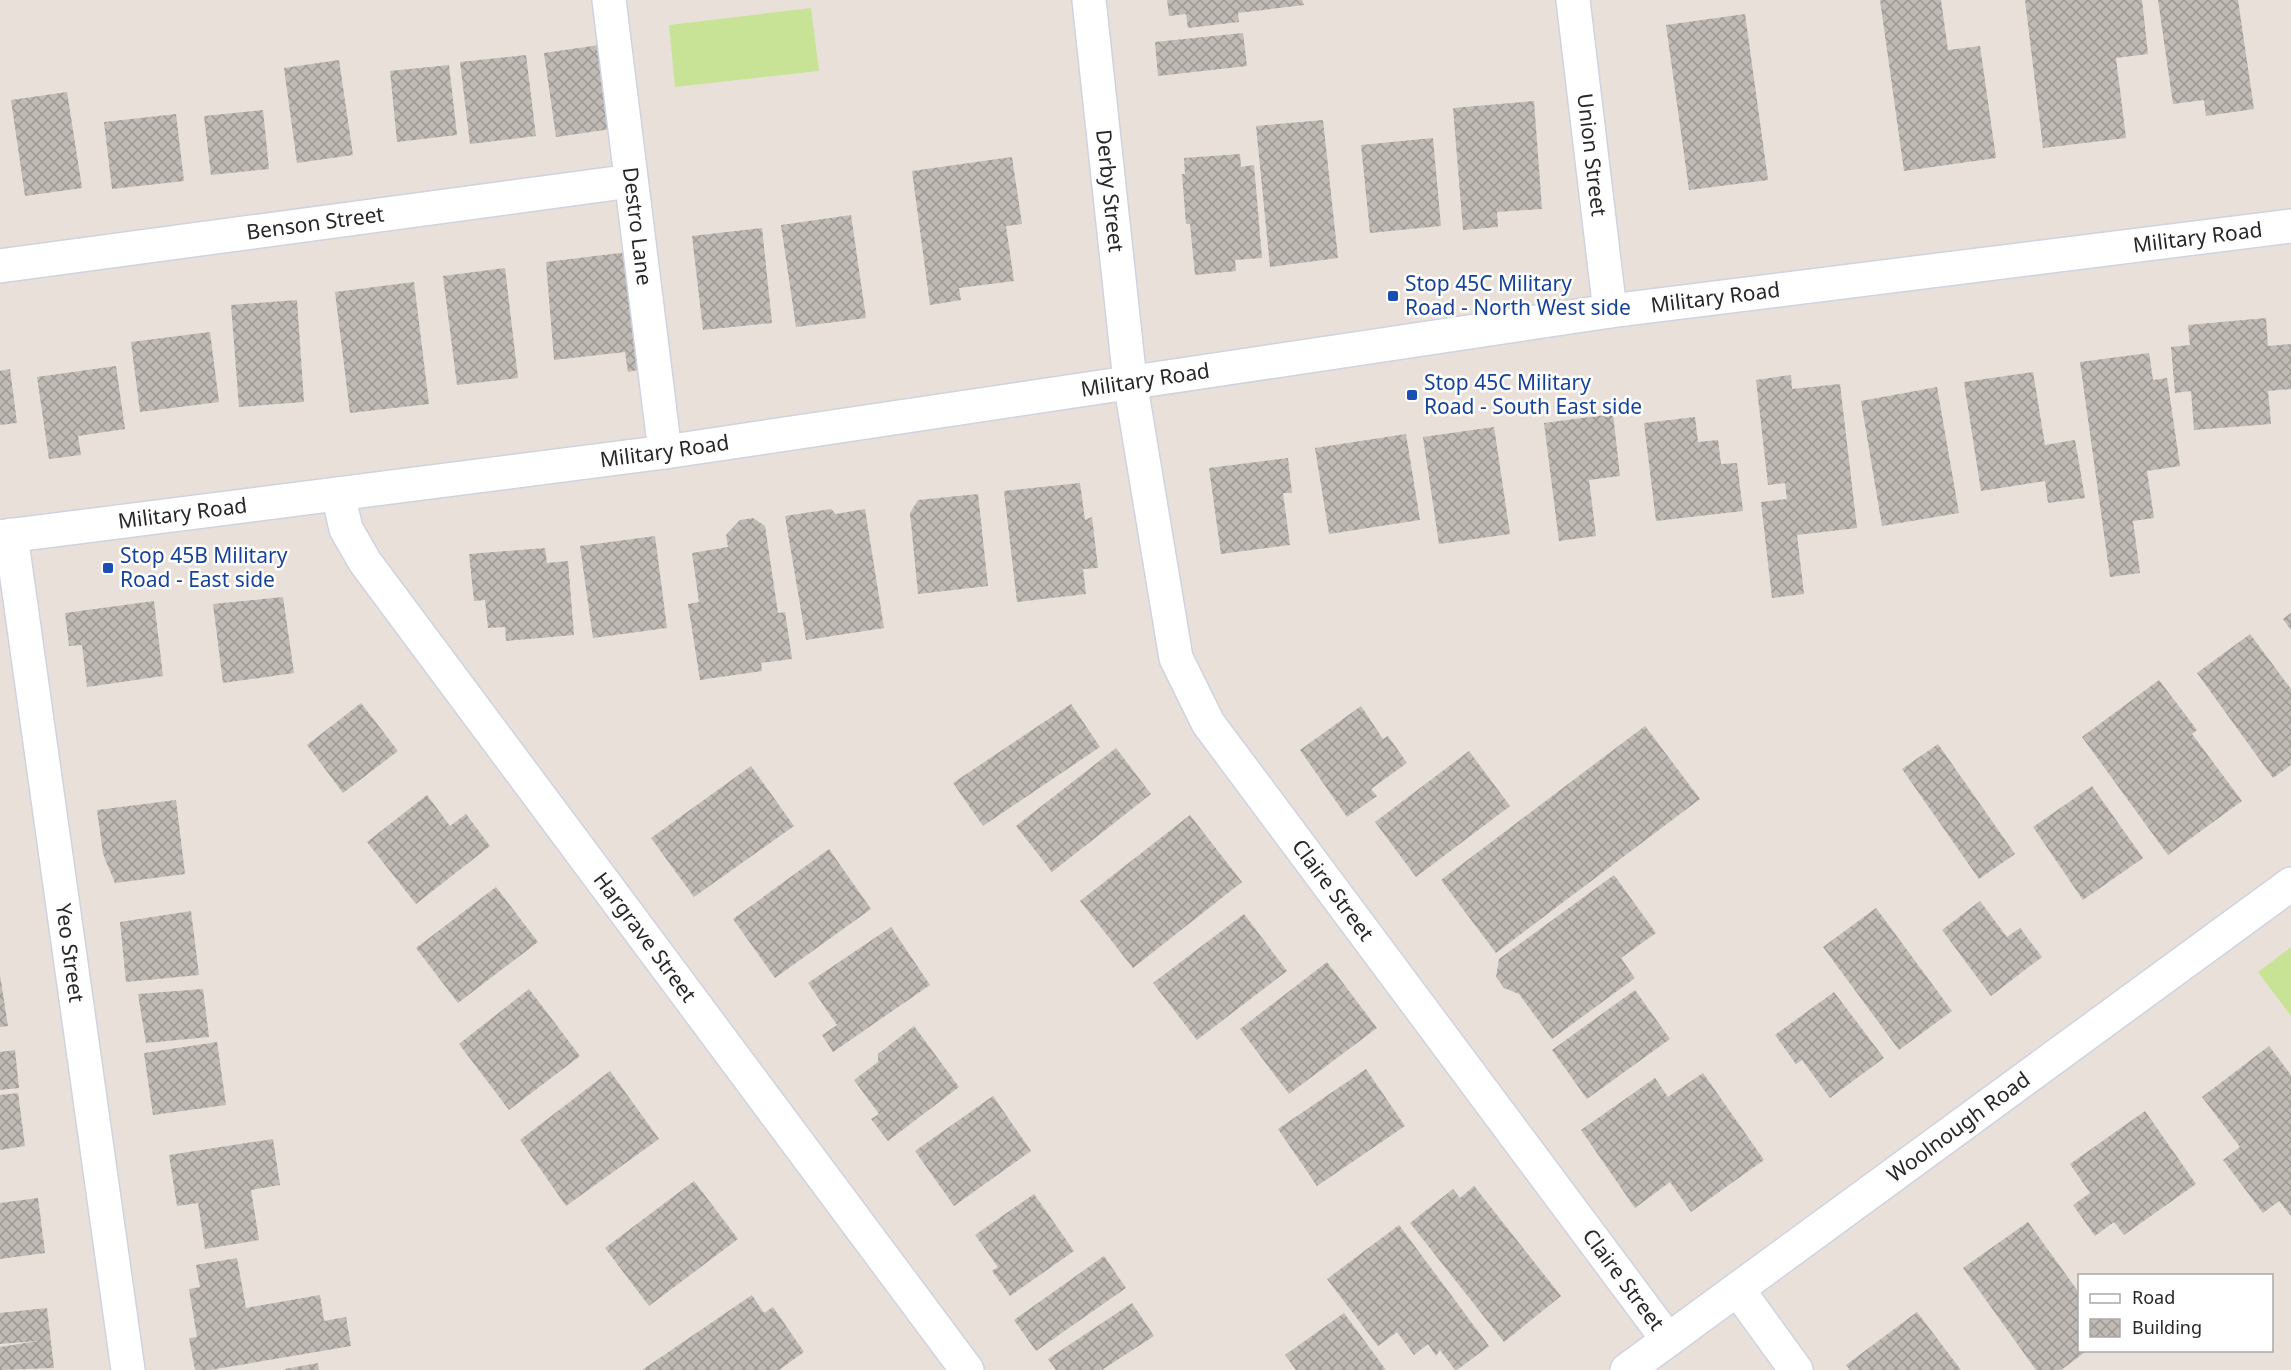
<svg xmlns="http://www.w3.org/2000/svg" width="2291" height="1370" viewBox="0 0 2291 1370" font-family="'Noto Sans',sans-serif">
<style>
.pitch{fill:#c8e395}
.building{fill:url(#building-cross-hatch)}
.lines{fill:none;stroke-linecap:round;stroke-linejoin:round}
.street-casing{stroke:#cfd3df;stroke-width:36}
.secondary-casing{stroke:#cfd3df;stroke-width:36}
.street{stroke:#fff;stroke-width:33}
.secondary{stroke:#fff;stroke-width:33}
.transit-dot{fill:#1a4fb4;stroke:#fff;stroke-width:2}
.labels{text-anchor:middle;stroke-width:5;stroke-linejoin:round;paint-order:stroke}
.street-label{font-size:21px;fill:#272727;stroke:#fff}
.transit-label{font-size:21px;fill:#164399;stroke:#fff;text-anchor:start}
</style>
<defs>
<pattern id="building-cross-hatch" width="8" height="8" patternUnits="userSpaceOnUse" patternTransform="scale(1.5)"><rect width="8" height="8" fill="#c1bbb6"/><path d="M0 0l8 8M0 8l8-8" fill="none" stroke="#9d9894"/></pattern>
</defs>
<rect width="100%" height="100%" fill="#e9e1d9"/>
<g class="pitch">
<path d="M811,8L819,71L675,87L669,25Z"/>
<path d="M2291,947V1016L2258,972Z"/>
</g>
<g class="building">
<path d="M1167,0H1302L1304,5L1238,13L1239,22L1188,28L1186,14L1169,16Z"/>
<path d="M1880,0H1941L1948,50L1980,46L1996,158L1904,171Z"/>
<path d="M2025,0H2142L2148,54L2116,58L2126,138L2043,148Z"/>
<path d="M2158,0H2238L2254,109L2206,116L2204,100L2173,104Z"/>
<path d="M1745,14L1768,180L1689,190L1666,25Z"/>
<path d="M1243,33L1247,66L1158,76L1155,42Z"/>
<path d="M606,44L618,128L556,137L544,53Z"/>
<path d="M526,55L536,136L470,144L460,62Z"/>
<path d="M339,60L353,155L297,163L284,68Z"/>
<path d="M449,65L457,135L397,142L390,71Z"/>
<path d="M67,92L82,188L25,196L11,100Z"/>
<path d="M1534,101L1542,209L1497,212L1498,227L1463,230L1453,108Z"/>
<path d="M263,110L269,169L211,175L204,116Z"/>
<path d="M176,114L184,181L112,189L104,122Z"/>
<path d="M1323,120L1338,258L1270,267L1256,126Z"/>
<path d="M1433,138L1441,226L1370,233L1361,145Z"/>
<path d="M1240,154L1241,167L1254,165L1262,258L1235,260L1236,271L1195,275L1190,224H1186L1182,174H1185L1184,158Z"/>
<path d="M1012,157L1022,224L1006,226L1014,281L959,288L961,300L930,305L912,171Z"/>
<path d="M851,215L866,318L796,327L781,225Z"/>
<path d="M762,228L772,323L703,330L692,236Z"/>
<path d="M628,252L643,369L628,372L625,352L554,360L546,262Z"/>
<path d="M505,268L518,378L457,385L443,276Z"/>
<path d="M414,282L429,404L350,413L335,292Z"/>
<path d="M297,300L304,402L239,407L231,305Z"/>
<path d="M2266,318L2268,346L2291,344V389L2268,391L2271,424L2194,430L2191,391L2175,393L2171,347L2190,345L2188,325Z"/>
<path d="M210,332L219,402L140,412L131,342Z"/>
<path d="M2149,353L2153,380L2167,378L2180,466L2147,471L2154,518L2133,521L2140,573L2110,577L2080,362Z"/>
<path d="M116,366L125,429L78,436L81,455L49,459L37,377Z"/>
<path d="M10,369L17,423L0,425V371Z"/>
<path d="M2033,372L2045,445L2075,440L2085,498L2048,503L2045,481L1981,491L1964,382Z"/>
<path d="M1791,375L1792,389L1840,384L1857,528L1797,535L1804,594L1772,598L1761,502L1787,499L1785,483L1768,485L1756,380Z"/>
<path d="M1937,387L1959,513L1882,526L1861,401Z"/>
<path d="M1613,414L1620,476L1589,480L1596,536L1559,541L1544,423Z"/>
<path d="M1695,417L1698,442L1718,440L1721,464L1737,463L1743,511L1656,521L1644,423Z"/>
<path d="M1494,427L1510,534L1439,544L1423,437Z"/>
<path d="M1406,434L1420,520L1329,534L1315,448Z"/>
<path d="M1288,458L1292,493H1283L1290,545L1221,554L1209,468Z"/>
<path d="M1080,483L1085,520L1092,517L1098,568L1083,569L1086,594L1017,602L1004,491Z"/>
<path d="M978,494L988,586L918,594L910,513L918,500Z"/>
<path d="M831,509L836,514L865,509L884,628L806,640L785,516Z"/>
<path d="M753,518L765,526L778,613L785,612L792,659L761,663L762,671L700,680L688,604L699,602L692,553L728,547L726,535L740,520Z"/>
<path d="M655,536L667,628L593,638L580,546Z"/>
<path d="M545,548L547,563L568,561L574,635L506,641L505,627L488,628L485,600L474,601L469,554Z"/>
<path d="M283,597L294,673L223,683L213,604Z"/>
<path d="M154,601L163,676L87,687L82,645L69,646L65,613Z"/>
<path d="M2291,613V630L2283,619Z"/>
<path d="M2250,634L2291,689V765L2273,778L2197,673Z"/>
<path d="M2159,680L2197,730L2192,734L2242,801L2168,855L2082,737Z"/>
<path d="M361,703L398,751L343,793L307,745Z"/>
<path d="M1071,704L1100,747L983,826L953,783Z"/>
<path d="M1361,706L1383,739L1388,736L1407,763L1371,789L1377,796L1347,817L1300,750Z"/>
<path d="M1645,726L1700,799L1496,953L1441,880Z"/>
<path d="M1938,744L2015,854L1979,879L1902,769Z"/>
<path d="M1116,748L1151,794L1052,872L1016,826Z"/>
<path d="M1469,751L1510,806L1416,877L1375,822Z"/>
<path d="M751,766L794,826L694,897L651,838Z"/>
<path d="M2092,786L2143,858L2083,900L2033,827Z"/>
<path d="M427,795L450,826L466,814L490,846L416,904L367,842Z"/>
<path d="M176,800L185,874L115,883L103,854L97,810Z"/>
<path d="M1190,815L1242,882L1133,968L1080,901Z"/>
<path d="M829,849L871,909L775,978L733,919Z"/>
<path d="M1614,875L1656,933L1621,958L1635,978L1552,1039L1519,994L1504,988L1496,977L1499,959Z"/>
<path d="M496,887L538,942L458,1003L416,948Z"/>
<path d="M1980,901L2007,937L2020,928L2042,957L1991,996L1942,930Z"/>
<path d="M1876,908L1952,1011L1899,1050L1823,947Z"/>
<path d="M191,911L199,975L126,982L120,922Z"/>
<path d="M1244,914L1287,971L1197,1040L1153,983Z"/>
<path d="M891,927L930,985L833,1052L822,1035L837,1025L808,983Z"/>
<path d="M1327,962L1377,1028L1289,1094L1240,1029Z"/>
<path d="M0,975L8,1026L0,1027Z"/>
<path d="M203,989L209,1037L146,1043L138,994Z"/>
<path d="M529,989L580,1056L509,1110L459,1044Z"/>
<path d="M1635,990L1670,1039L1587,1099L1552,1050Z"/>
<path d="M1834,992L1884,1058L1830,1098L1802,1060L1796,1064L1775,1035Z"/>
<path d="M914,1026L959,1087L888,1141L871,1119L879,1114L854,1080L878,1062V1054Z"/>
<path d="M217,1042L226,1105L153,1115L144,1053Z"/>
<path d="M2269,1046L2291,1075V1216L2279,1201L2263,1213L2223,1160L2240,1147L2202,1097Z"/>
<path d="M15,1050L19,1088L0,1090V1052Z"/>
<path d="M1366,1069L1405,1126L1317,1186L1278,1129Z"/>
<path d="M610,1071L659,1139L566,1206L520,1140Z"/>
<path d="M1703,1073L1764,1160L1691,1212L1670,1182L1635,1208L1581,1130L1655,1078L1668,1097Z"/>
<path d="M18,1093L25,1146L0,1150V1095Z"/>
<path d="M993,1096L1031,1151L954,1206L915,1151Z"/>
<path d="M2145,1111L2196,1184L2124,1235L2114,1222L2095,1236L2073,1205L2090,1193L2070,1164Z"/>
<path d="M273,1139L280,1185L251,1190L259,1240L205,1249L198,1203L177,1206L169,1155Z"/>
<path d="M694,1181L738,1239L649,1306L605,1248Z"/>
<path d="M1474,1186L1561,1296L1504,1342L1410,1223L1453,1189L1460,1198Z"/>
<path d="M1034,1194L1074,1251L1010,1296L992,1271L998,1267L975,1235Z"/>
<path d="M38,1198L45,1253L0,1259V1203Z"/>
<path d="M2028,1222L2080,1294V1350H2088L2061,1370H2036L1963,1268Z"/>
<path d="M1399,1225L1489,1346L1457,1370H1455L1440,1350L1436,1356L1428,1344L1414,1355L1397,1332L1378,1346L1327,1279Z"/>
<path d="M1104,1256L1126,1288L1036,1351L1014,1320Z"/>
<path d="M237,1258L246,1308L320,1295L324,1321L346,1317L351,1346L210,1370H195L189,1338L197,1337L189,1289L200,1287L196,1265Z"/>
<path d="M752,1295L764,1313L773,1307L804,1352L779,1370H642Z"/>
<path d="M1132,1303L1154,1336L1102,1370H1056L1048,1359Z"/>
<path d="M47,1308L54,1368L0,1370V1347L38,1341L0,1344V1313Z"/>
<path d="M1917,1312L1961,1370H1850L1846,1365Z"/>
<path d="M1344,1313L1386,1370H1296L1285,1355Z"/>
<path d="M318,1363L319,1370H285V1369Z"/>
</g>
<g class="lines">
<g class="street-casing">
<g id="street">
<path id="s1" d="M609,0L665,452"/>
<path id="s2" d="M1089,0L1130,381L1176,658L1208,723L1668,1340"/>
<path id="s3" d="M1573,0L1610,311"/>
<path id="s4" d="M0,266L631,181"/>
<path id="s5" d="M338,494L346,529L365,562L967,1370"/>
<path id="s6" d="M11,535L128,1370"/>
<path d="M1738,1290L1796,1370"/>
</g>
</g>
<g class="secondary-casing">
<g id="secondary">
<path id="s7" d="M0,537L665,452L1610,311L2291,226"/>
<path id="s8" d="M1627,1370L2291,884"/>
</g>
</g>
<use href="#street" class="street"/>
<use href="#secondary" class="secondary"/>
</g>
<g class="transit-dot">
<rect x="1387" y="290" width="12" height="12" rx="3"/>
<rect x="1406" y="389" width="12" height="12" rx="3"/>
<rect x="102" y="562" width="12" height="12" rx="3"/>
</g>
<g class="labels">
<g class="street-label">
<text dy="7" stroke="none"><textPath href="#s3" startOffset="156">Union Street</textPath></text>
<text dy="7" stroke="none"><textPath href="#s2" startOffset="192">Derby Street</textPath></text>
<text dy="7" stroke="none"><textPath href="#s4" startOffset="318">Benson Street</textPath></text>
<text dy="7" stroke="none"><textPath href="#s1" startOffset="228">Destro Lane</textPath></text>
<text dy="7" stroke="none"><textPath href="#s7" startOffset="2218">Military Road</textPath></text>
<text dy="7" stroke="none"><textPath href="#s7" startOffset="1732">Military Road</textPath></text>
<text dy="7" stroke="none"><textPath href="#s7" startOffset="1156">Military Road</textPath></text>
<text dy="7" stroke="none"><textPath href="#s7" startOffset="670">Military Road</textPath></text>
<text dy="7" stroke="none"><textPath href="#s7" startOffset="184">Military Road</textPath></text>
<text dy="7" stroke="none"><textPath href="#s2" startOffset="945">Claire Street</textPath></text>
<text dy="7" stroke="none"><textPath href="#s5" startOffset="542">Hargrave Street</textPath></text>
<text dy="7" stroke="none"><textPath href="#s6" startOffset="422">Yeo Street</textPath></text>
<text dy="7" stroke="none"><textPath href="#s8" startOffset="411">Woolnough Road</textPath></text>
<text dy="7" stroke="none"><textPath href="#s2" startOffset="1431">Claire Street</textPath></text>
</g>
<g class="transit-label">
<text x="1405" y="291">Stop 45C Military<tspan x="1405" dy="24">Road - North West side</tspan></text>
<text x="1424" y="390">Stop 45C Military<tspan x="1424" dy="24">Road - South East side</tspan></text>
<text x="120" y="563">Stop 45B Military<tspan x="120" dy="24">Road - East side</tspan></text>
</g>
</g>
<rect x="2078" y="1274" width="195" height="78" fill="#ffffff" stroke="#a9a9a9" stroke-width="1.5"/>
<rect x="2090" y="1294" width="30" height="9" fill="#ffffff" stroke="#a9a9a9" stroke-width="1.5"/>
<text x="2132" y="1304" font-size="18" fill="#272727">Road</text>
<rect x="2090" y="1319" width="30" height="18" fill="url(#building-cross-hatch)" stroke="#a9a9a9" stroke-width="1.5"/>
<text x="2132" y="1334" font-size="18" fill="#272727">Building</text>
</svg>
